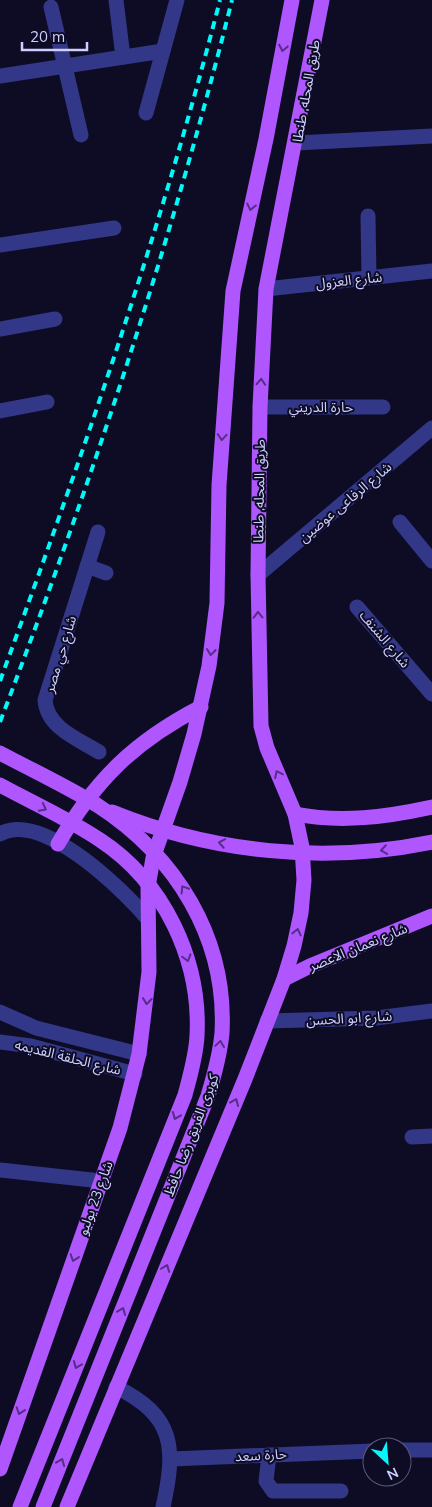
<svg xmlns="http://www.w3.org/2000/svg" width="432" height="1507" viewBox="0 0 432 1507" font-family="Mulish,'Noto Sans Arabic',sans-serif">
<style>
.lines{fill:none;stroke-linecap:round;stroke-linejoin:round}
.minor{stroke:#323788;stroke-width:15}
.major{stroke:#af56ff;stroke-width:15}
.rail{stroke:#00faf9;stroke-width:4;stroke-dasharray:8 6;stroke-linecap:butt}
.major-bridge{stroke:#af56ff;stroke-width:15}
.oneway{stroke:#562d87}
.labels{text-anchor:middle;stroke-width:4;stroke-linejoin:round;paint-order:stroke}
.street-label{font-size:14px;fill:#cfcfff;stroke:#0d0c24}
</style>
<rect width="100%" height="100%" fill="#0d0c24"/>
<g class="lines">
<g class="minor">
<path d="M116,0L123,57"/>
<path d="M51,7L81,135"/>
<path d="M0,76L163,51"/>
<path d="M146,113L177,0"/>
<path d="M296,143L432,136"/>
<path d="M368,216L369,278"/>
<path d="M0,245L114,228"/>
<path d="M266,289L432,271"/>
<path d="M0,329L55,319"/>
<path d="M260,407H383"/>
<path d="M0,411L47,402"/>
<path d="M400,522L432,561"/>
<path d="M98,532L45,700C47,728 78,739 99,752"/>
<path d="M87,566L106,573"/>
<path d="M258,575L432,428"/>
<path d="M357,607L432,694"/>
<path d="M0,834C42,810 122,889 147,918"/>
<path d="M0,1012L36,1028L139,1054"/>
<path d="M267,1021L376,1018L432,1011"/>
<path d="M0,1042L31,1046L135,1074"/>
<path d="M412,1137L432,1136"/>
<path d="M0,1170L101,1181"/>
<path d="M116,1387C175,1416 176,1448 163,1507"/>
<path d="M402,1450H432"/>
<path d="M269,1455L266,1481L273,1491H341"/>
<path d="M171,1459L372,1451"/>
</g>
<g class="major">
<path d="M295,814C342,823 386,817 432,807"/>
<path d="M58,844C95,780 135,741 201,707"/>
<path d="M284,979L310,966L432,916"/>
<path d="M0,1469L120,1128L139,1054L149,972L148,887L153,858L180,782L194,734L209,666L217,603L219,485L233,291L266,139L292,0"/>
<path d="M67,1507L245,1079L284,979L294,946L301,913L304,880L302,847L295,814L267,748L261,726L258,575L260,407L266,289L322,0"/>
</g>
<g class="rail">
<path d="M0,681C82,457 161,231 220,0"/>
<path d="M0,722C90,486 171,245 232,0"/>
</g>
<g class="major-bridge">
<path d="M0,753C32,770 66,786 97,805C176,856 227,938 222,1033C220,1055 214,1076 208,1096L43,1507"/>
<path d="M0,785C33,803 69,819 100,840C164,882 201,960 197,1036C196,1056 190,1076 185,1095L20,1507"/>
<path d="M112,812C213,853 325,864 432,842"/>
</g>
</g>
<defs><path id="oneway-chevron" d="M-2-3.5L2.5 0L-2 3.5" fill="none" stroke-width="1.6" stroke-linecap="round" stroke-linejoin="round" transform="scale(1.25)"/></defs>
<g class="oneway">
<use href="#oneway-chevron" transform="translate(283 48) rotate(101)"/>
<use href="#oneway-chevron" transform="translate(251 207) rotate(102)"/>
<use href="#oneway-chevron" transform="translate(261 382) rotate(-87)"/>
<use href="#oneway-chevron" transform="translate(222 437) rotate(94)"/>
<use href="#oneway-chevron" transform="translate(258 615) rotate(-91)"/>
<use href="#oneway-chevron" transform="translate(211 652) rotate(97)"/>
<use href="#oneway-chevron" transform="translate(278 774) rotate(-116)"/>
<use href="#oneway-chevron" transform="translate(43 808) rotate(28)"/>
<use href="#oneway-chevron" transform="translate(222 843) rotate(-169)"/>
<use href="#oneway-chevron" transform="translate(384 850) rotate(172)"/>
<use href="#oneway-chevron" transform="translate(184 889) rotate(-122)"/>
<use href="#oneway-chevron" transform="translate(297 932) rotate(-77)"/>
<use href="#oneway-chevron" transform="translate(187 958) rotate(74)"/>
<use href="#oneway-chevron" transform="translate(147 1001) rotate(96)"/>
<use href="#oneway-chevron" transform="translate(220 1044) rotate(-82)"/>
<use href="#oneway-chevron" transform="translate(235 1102) rotate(-67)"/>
<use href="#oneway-chevron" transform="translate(176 1116) rotate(112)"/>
<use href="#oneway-chevron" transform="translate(74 1258) rotate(109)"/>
<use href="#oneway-chevron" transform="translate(166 1268) rotate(-69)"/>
<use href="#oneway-chevron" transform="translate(122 1311) rotate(-68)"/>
<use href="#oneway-chevron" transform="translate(77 1365) rotate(112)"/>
<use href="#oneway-chevron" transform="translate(20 1411) rotate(109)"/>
<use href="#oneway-chevron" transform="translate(61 1462) rotate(-68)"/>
</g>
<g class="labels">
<g class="street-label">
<text transform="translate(306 91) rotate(-80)" y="5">طريق المحله, طنطا</text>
<text transform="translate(349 280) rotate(-6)" y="5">شارع العزول</text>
<text x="321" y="412">حارة الدريني</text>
<text transform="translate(259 491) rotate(-89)" y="5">طريق المحله, طنطا</text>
<text transform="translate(345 502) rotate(-40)" y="5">شارع الرفاعى عوضين</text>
<text transform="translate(385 639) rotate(50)" y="5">شارع الشنف</text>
<text transform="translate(60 654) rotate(-73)" y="5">شارع حي مصر</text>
<text transform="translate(358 947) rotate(-22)" y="5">شارع نعمان الاعصر</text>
<text transform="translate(349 1018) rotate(-3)" y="5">شارع ابو الحسن</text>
<text transform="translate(68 1057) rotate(14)" y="5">شارع الحلقة القديمه</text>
<text transform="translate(191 1135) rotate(-69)" y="5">كوبرى الفريق رضا حافظ</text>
<text transform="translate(95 1198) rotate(-70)" y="5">شارع 23 يوليو</text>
<text transform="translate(261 1455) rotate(-3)" y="5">حارة سعد</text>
</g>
</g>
<g transform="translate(387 1462) rotate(154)"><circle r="24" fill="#0d0c24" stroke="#5b5a7c"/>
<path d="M0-4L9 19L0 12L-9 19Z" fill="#00faf9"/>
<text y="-8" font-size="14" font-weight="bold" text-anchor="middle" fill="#cfcfff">N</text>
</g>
<path d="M22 42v8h65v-8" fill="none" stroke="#cfcfff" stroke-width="2.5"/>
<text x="30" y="42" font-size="15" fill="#cfcfff" stroke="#0d0c24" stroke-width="4" paint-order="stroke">20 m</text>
</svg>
